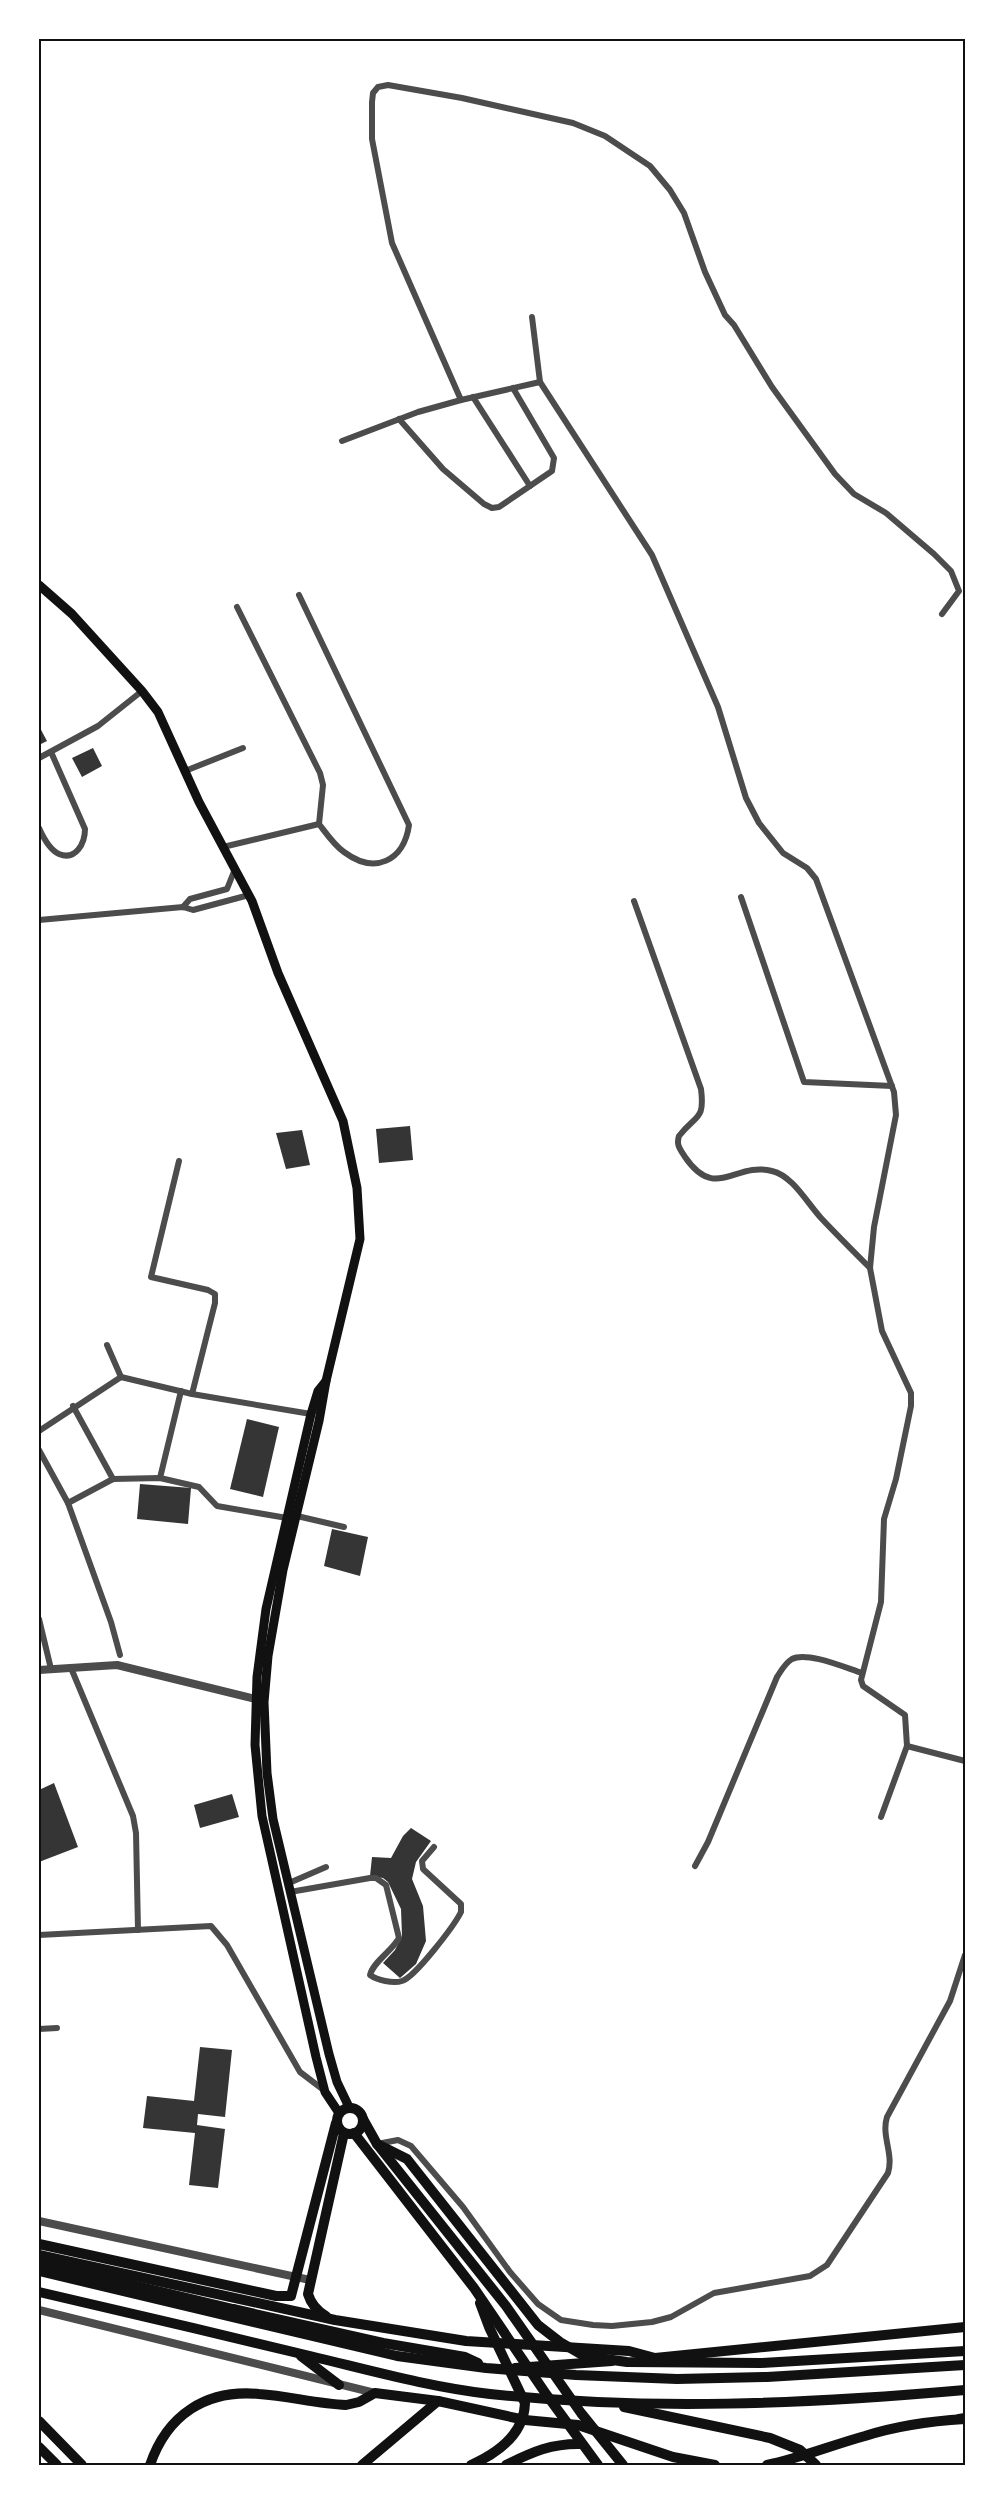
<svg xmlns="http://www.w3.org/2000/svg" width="1004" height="2504" viewBox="0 0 1004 2504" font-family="Karla,sans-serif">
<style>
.building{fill:#353535}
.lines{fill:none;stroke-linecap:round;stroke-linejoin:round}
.minor{stroke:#4c4c4c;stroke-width:6}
.tertiary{stroke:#4c4c4c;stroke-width:8}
.secondary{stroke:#111;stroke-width:9}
.primary{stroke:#111;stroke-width:10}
.trunk{stroke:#111;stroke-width:10}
.neatline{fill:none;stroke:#111;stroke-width:2}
</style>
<rect width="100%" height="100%" fill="#fff"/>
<g class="building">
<path d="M39,726L47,741L39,745Z"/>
<path d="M93,748L102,766L82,777L72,758Z"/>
<path d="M410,1126L413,1160L379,1163L376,1129Z"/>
<path d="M302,1130L310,1165L286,1169L276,1133Z"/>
<path d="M247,1419L279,1427L263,1497L230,1489Z"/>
<path d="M140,1484L191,1488L188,1524L137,1519Z"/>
<path d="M332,1529L368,1537L360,1576L324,1566Z"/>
<path d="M54,1783L78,1847L39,1862V1790Z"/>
<path d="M232,1794L239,1817L200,1828L194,1805Z"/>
<path d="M411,1828L431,1841L416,1862L412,1879L423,1906L426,1941L416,1964L400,1978L383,1963L395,1950L402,1936L401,1909L388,1882L383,1878L370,1876L372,1857L391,1858L403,1836Z"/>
<path d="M200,2047L232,2050L225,2117L198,2114L197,2125L225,2129L218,2188L189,2185L195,2133L143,2128L147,2096L194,2101Z"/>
</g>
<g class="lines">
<g class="minor">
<path d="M532,317L540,382L652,555L718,707L746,798L759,823L783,853L807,868L816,879L894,1092L896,1115L874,1227L870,1268L882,1331L911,1393V1406L896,1479L884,1519L881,1602L861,1680L863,1686L905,1715L907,1746"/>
<path d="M540,382L461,400L392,243L372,139V102L373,93L378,87L388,85L462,98L573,123L605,136L650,166L670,190L684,213L705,272L725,315L734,325L772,387L835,474L854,494L886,513L934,554L951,571L959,591L942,614"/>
<path d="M473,397L530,486"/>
<path d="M399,419L443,469L484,504L492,508L499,507L552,471L554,458L513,388"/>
<path d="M342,441L418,412L461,400"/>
<path d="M237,607L320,773L323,785L319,824C326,833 334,845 344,852C375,875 404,861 409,825L299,595"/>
<path d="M39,758L98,726L142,691"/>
<path d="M185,771L243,748"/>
<path d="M39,828C43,837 50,850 59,854C76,861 85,843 85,829L51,752"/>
<path d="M223,847L319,824"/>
<path d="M741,897L804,1082L892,1086"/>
<path d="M634,901L701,1089C705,1121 696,1114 679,1136C676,1145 680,1149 685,1157C716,1202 735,1161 772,1171C793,1176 807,1203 821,1218C837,1235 854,1252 870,1268"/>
<path d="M183,907L190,899L227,889L235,869"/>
<path d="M39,920L183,907L193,910L249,895"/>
<path d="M179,1161L151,1277L208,1290L215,1294V1303L192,1394"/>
<path d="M107,1345L121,1377"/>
<path d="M73,1406L113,1479"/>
<path d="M39,1431L121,1377L192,1394L311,1414"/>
<path d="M39,1450L68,1503L111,1622L120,1655"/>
<path d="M160,1478L181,1391"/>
<path d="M68,1503L113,1479L160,1478L199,1487L217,1506L287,1518"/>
<path d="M297,1516L344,1527"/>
<path d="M39,1619L51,1669"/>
<path d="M71,1668L133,1816L136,1833L138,1930"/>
<path d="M881,1817L907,1746L965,1761"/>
<path d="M695,1866L708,1842L777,1677C781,1671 785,1663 792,1659C807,1651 846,1668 862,1673"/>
<path d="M289,1883L326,1867"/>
<path d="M290,1892L370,1878H376L386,1885L399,1938C392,1951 373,1962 370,1975C377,1980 393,1984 402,1981C415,1977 454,1926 461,1912V1904L423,1869L422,1861L434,1847"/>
<path d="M39,1935L211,1926L227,1945L300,2072L325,2091"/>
<path d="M39,2029L57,2028"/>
<path d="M377,2144L398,2140L411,2146L463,2207L510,2272L538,2304L561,2320L593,2325L612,2326L652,2322L671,2317L714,2293L810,2276L827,2265L888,2173C894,2154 881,2136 887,2117L950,2001L965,1955"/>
</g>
<g class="tertiary">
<path d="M39,1670L117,1665L260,1700"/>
<path d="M39,2221L310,2280"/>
<path d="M39,2310L375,2393"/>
</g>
<g class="secondary">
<path d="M39,585L72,614L142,691L158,712L199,802L252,901L278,973L343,1121L357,1188L360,1239L326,1381L319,1421L283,1570L268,1656L264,1702L267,1773L273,1819L329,2054L337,2082L349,2107"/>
<path d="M326,1381L318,1391L311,1414L266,1609L257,1677L255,1745L262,1816L316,2057L325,2092L339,2113"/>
</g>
<g class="primary">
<circle cx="350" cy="2121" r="13"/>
<path d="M363,2119L377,2144L506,2306L581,2413L623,2465"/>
<path d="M354,2133L474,2288L546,2394L598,2465"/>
<path d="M39,2244L276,2296H291L336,2123"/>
<path d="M39,2255L335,2320L466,2341L629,2351L655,2358"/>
<path d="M39,2263L233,2309"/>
<path d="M326,2316C317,2311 311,2304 308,2294L344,2133"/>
<path d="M655,2358L965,2327"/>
<path d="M515,2368L612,2361"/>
<path d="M39,2421L82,2465"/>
<path d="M39,2447L57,2465"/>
<path d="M150,2465C167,2415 206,2389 259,2394C289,2396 317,2404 346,2405L359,2402L375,2393L438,2401L525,2420L578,2425L673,2457L715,2465"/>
<path d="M362,2465L438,2401"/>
<path d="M471,2465C498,2453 524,2434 525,2403L489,2327L480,2303"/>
<path d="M506,2465C532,2452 552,2443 582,2444"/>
<path d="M767,2465C801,2458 832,2445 865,2436C896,2426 932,2421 965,2419"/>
</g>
<g class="trunk">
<path d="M377,2144L407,2159L538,2325L560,2342L584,2356L627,2362L761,2363L965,2351"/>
<path d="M39,2271L397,2356L486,2368L576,2375L677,2379L767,2377L965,2365"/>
<path d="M39,2292C129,2313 220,2334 310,2356C369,2370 429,2387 490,2394C647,2411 807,2404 965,2390"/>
<path d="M233,2309L383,2343L465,2357L478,2363"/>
<path d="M301,2356L339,2385"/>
<path d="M624,2407L770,2438L800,2450L816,2465"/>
<path d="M959,2419L965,2418"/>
</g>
</g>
<rect width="1004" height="2504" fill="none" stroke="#ffffff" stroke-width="81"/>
<rect x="40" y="40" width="924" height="2424" class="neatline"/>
</svg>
